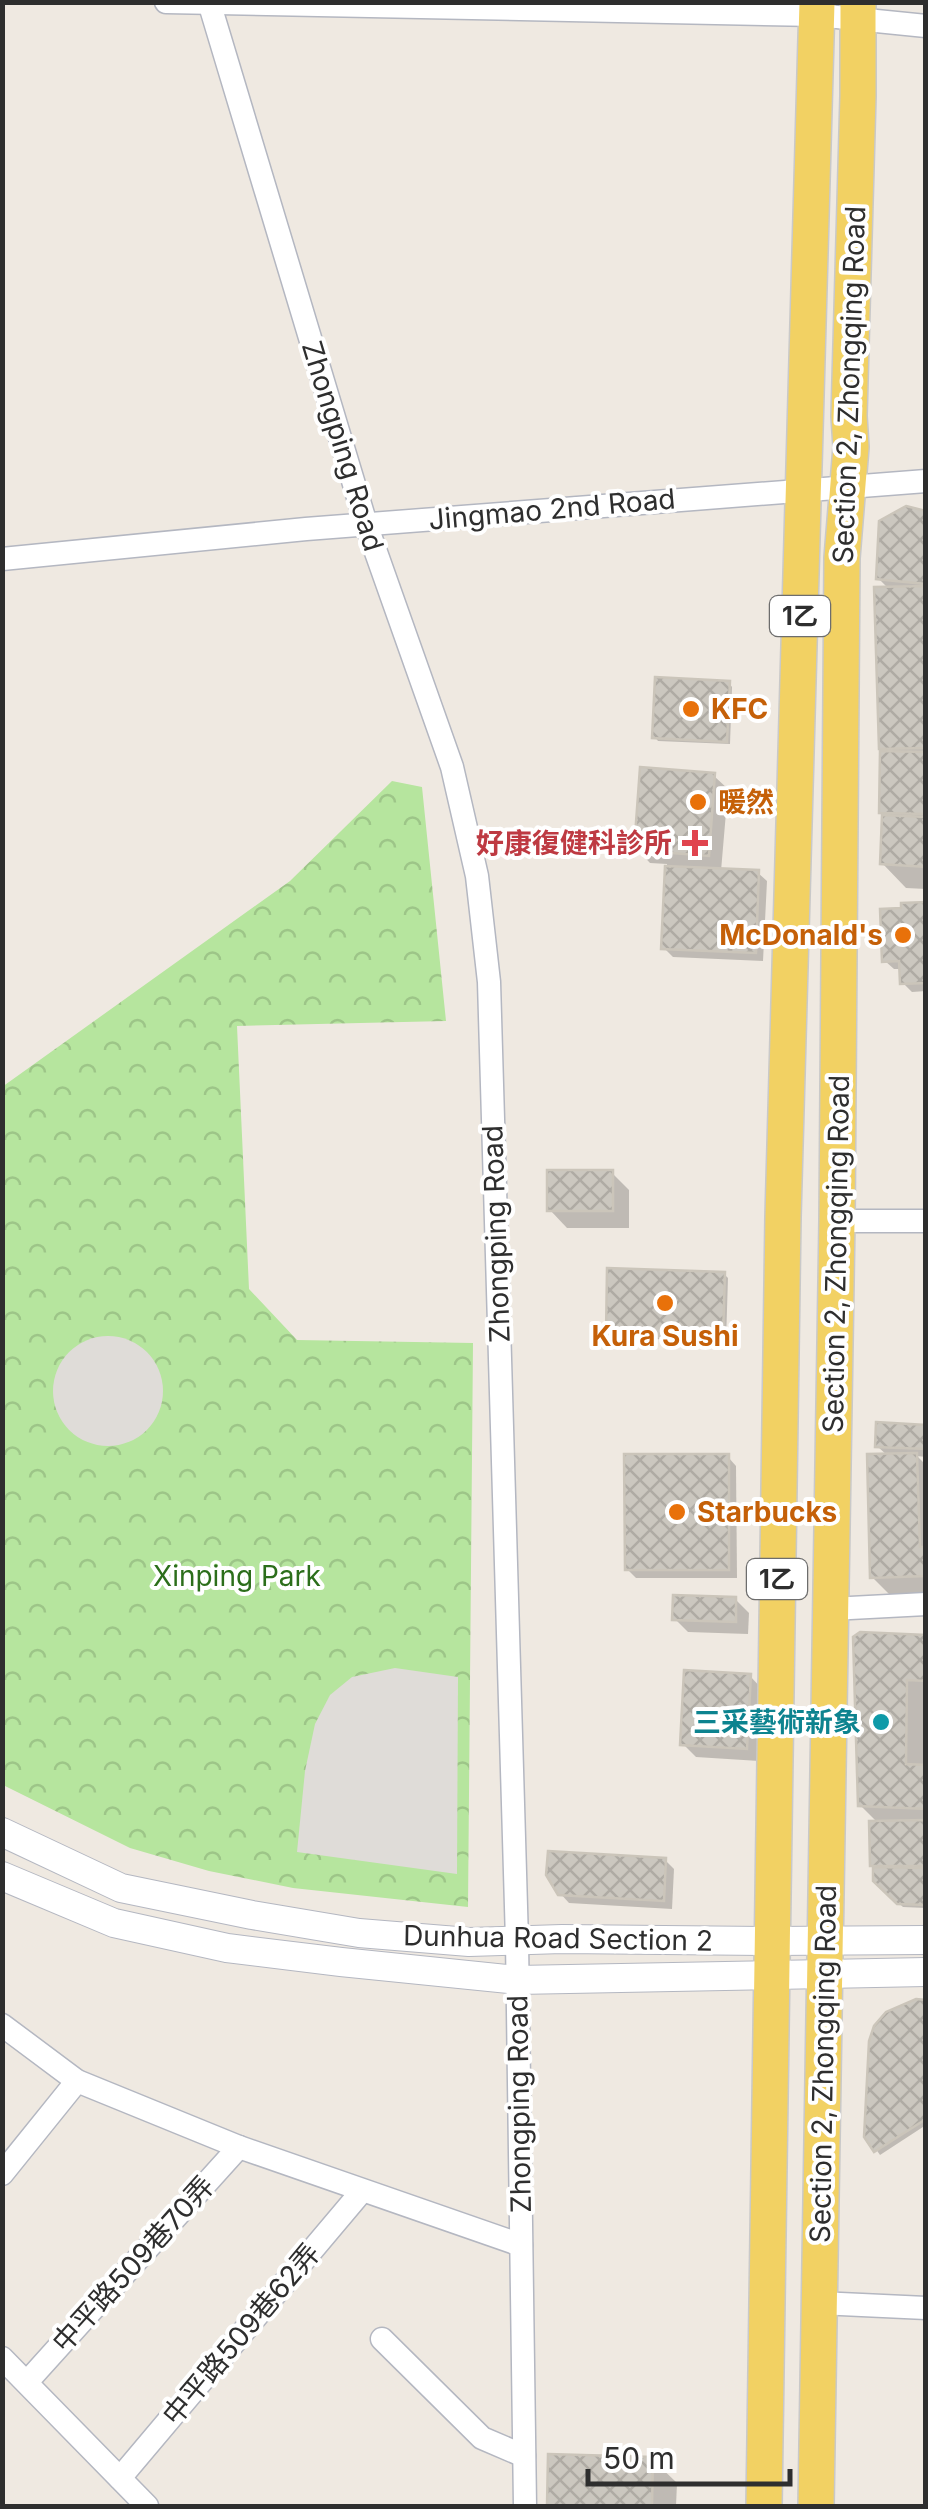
<svg xmlns="http://www.w3.org/2000/svg" width="928" height="2509" viewBox="0 0 928 2509" font-family="Inter,'Noto Sans TC',sans-serif">
<style>
.forest{fill:url(#forest-crowns)}
.plaza{fill:#dfdcd8}
.shadow{fill:#0003}
.building{fill:url(#building-cross-hatch);stroke:#cbc5ba;stroke-width:2.5}
.lines{fill:none;stroke-linecap:round;stroke-linejoin:round}
.minor-casing{stroke:#b4b7c1;stroke-width:25}
.tertiary-casing{stroke:#b4b7c1;stroke-width:30}
.primary-casing{stroke:#c9c9c9;stroke-width:38}
.minor{stroke:#fff;stroke-width:22}
.tertiary{stroke:#fff;stroke-width:28}
.primary{stroke:#f2d163;stroke-width:35}
.food-dot{fill:#e8710a;stroke:#fff;stroke-width:4}
.health-dot{fill:#e0444e;stroke:#fff;stroke-width:4}
.culture-dot{fill:#0f9aa8;stroke:#fff;stroke-width:4}
.labels{text-anchor:middle;stroke-width:8;stroke-linejoin:round;paint-order:stroke}
.shield{fill:#fff;stroke:#6d6d6d;stroke-width:2.5}
.shield-label{font-size:25px;font-weight:bold;fill:#2e2e2e}
.street-label{font-size:28px;fill:#2e2e2e;stroke:#fff}
.food-label{font-size:28px;font-weight:bold;fill:#c56008;stroke:#fff;text-anchor:start}
.health-label{font-size:28px;font-weight:bold;fill:#be3a42;stroke:#fff;text-anchor:end}
.park-label{font-size:28px;fill:#2c6e1b;stroke:#fff}
.culture-label{font-size:28px;font-weight:bold;fill:#0d838f;stroke:#fff;text-anchor:end}
</style>
<defs>
<pattern id="forest-crowns" width="20" height="18" patternUnits="userSpaceOnUse" patternTransform="scale(2.5)"><rect width="20" height="18" fill="#b6e59e"/><path d="M2 6a3 3 0 1 1 6 0M12 15a3 3 0 1 1 6 0" fill="none" stroke="#9dc588"/></pattern>
<pattern id="building-cross-hatch" width="8" height="8" patternUnits="userSpaceOnUse" patternTransform="scale(2.5)"><rect width="8" height="8" fill="#cbc7bf"/><path d="M0 0l8 8M0 8l8-8" fill="none" stroke="#afaba4"/></pattern>
</defs>
<rect width="100%" height="100%" fill="#efe9e1"/>
<path class="forest" d="M392,781L422,787L446,1021L237,1026L249,1289L297,1340L473,1343L468,1907L293,1888L209,1871L130,1848L3,1785L2,1087L290,881Z"/>
<g class="plaza">
<circle cx="108" cy="1391" r="55"/>
<path d="M395,1668L458,1677L457,1874L297,1852L305,1771L315,1724L330,1695L352,1677Z"/>
</g>
<g class="shadow">
<path d="M926,515V889L906,888L882,863L885,815L881,812L887,754L881,748L889,589L878,578Z"/>
<path d="M729,683L732,687L730,744L658,741L655,737Z"/>
<path d="M714,776L728,789L721,871L758,873L767,881L763,961L673,957L664,948L667,864L650,863L637,849Z"/>
<path d="M926,904V991L912,992L903,983L902,969H894L885,961Z"/>
<path d="M612,1173L629,1190V1228H567L550,1210Z"/>
<path d="M724,1274L728,1278L726,1341L612,1338L608,1334Z"/>
<path d="M926,1428V1457L917,1456L926,1465V1610L906,1611L872,1577L888,1456L877,1446Z"/>
<path d="M728,1457L736,1466L737,1578H636L627,1569Z"/>
<path d="M735,1599L749,1613L748,1634L688,1632L675,1619Z"/>
<path d="M926,1637V1908L903,1907L875,1880L876,1868L873,1865L878,1823L860,1805L856,1639Z"/>
<path d="M750,1676L763,1690L759,1761L696,1757L683,1744Z"/>
<path d="M665,1860L674,1869L672,1909L569,1903L560,1893Z"/>
<path d="M926,2002V2125L880,2155L867,2136Z"/>
<path d="M550,2457L652,2459L677,2483L676,2506H549Z"/>
</g>
<g class="building">
<path d="M906,506L926,511V584L876,579L879,521Z"/>
<path d="M926,586V748L879,749L874,587Z"/>
<path d="M655,677L730,681L727,742L652,738Z"/>
<path d="M880,751L926,752V814L879,813Z"/>
<path d="M640,767L715,773L709,856L634,850Z"/>
<path d="M882,815L926,817V867L880,864Z"/>
<path d="M665,866L759,870L756,953L661,949Z"/>
<path d="M926,902V983L900,984L899,961L882,962L880,909L901,908V903Z"/>
<rect x="547" y="1170" width="66" height="41"/>
<path d="M607,1268L725,1272L723,1339L606,1335Z"/>
<path d="M876,1422L926,1425V1449L875,1447Z"/>
<path d="M917,1453L920,1547H926V1576L870,1578L867,1454Z"/>
<path d="M624,1454H729V1570H625Z"/>
<path d="M673,1595L736,1597V1622L672,1620Z"/>
<path d="M860,1632L926,1635V1681L907,1680L906,1764L926,1765V1809L858,1806L853,1637Z"/>
<path d="M684,1670L751,1674L747,1749L680,1745Z"/>
<path d="M926,1820V1866H870L869,1821Z"/>
<path d="M548,1851L666,1858L664,1901L558,1895L546,1875Z"/>
<path d="M873,1867L926,1868V1905L897,1904L873,1881Z"/>
<path d="M916,1999L926,2000V2119L874,2152L864,2137L869,2041L874,2026L886,2012Z"/>
<path d="M548,2454L653,2457L652,2506H547Z"/>
</g>
<g class="lines">
<g class="minor-casing">
<g id="minor">
<path d="M166,2L817,15L926,26"/>
<path d="M209,2L366,524L452,767L477,876L489,982L517,1941L525,2506"/>
<path d="M2,559L306,529L926,481"/>
<path d="M837,1221H926"/>
<path d="M831,1609L926,1604"/>
<path d="M2,2025L77,2081L239,2147L521,2245"/>
<path d="M2,2174L77,2081"/>
<path d="M819,2303L926,2308"/>
<path d="M382,2339L482,2438L524,2456"/>
<path d="M2,2358L147,2506"/>
<path d="M27,2382L239,2147"/>
<path d="M120,2478L362,2191"/>
</g>
</g>
<g class="tertiary-casing">
<g id="tertiary">
<path d="M2,1832L121,1888L252,1915L359,1933L469,1942L562,1939L771,1941L926,1940"/>
<path d="M2,1876L114,1923L227,1948L341,1962L517,1980L926,1972"/>
</g>
</g>
<g class="primary-casing">
<g id="primary">
<path d="M764,2506L783,1217L817,2"/>
<path d="M816,2506L837,1221L842,558L851,447L849,416L858,96V2"/>
</g>
</g>
<use href="#minor" class="minor"/>
<use href="#tertiary" class="tertiary"/>
<use href="#primary" class="primary"/>
</g>
<g class="food-dot">
<circle cx="691" cy="709" r="10"/>
<circle cx="698" cy="802" r="10"/>
<circle cx="903" cy="935" r="10"/>
<circle cx="665" cy="1303" r="10"/>
<circle cx="677" cy="1512" r="10"/>
</g>
<path class="health-dot" d="M690 828h10v10h10v10h-10v10h-10v-10h-10v-10h10z"/>
<circle class="culture-dot" cx="881" cy="1722" r="10"/>
<g class="labels">
<g class="shield">
<rect x="770" y="596" width="60" height="40" rx="8"/>
<rect x="747" y="1559" width="60" height="40" rx="8"/>
</g>
<g class="shield-label">
<text x="800" y="625">1乙</text>
<text x="777" y="1588">1乙</text>
</g>
<g class="street-label">
<text transform="translate(849 385) rotate(-88)" y="10">Section 2, Zhongqing Road</text>
<text transform="translate(343 446) rotate(73)" y="10">Zhongping Road</text>
<text transform="translate(552 509) rotate(-5)" y="10">Jingmao 2nd Road</text>
<text transform="translate(496 1234) rotate(-92)" y="10">Zhongping Road</text>
<text transform="translate(836 1254) rotate(-89)" y="10">Section 2, Zhongqing Road</text>
<text transform="translate(558 1938) rotate(1)" y="10">Dunhua Road Section 2</text>
<text transform="translate(823 2064) rotate(-89)" y="10">Section 2, Zhongqing Road</text>
<text transform="translate(519 2104) rotate(-91)" y="10">Zhongping Road</text>
<text transform="translate(133 2264) rotate(-48)" y="10">中平路509巷70弄</text>
<text transform="translate(241 2334) rotate(-50)" y="10">中平路509巷62弄</text>
</g>
<g class="food-label">
<text x="711" y="719">KFC</text>
<text x="718" y="812">暖然</text>
<text x="883" y="945" text-anchor="end">McDonald's</text>
<text x="665" y="1346" text-anchor="middle">Kura Sushi</text>
<text x="697" y="1522">Starbucks</text>
</g>
<g class="health-label">
<text x="672" y="853">好康復健科診所</text>
</g>
<g class="park-label">
<text x="237" y="1586">Xinping Park</text>
</g>
<g class="culture-label">
<text x="861" y="1732">三采藝術新象</text>
</g>
</g>
<rect width="928" height="2509" fill="none" stroke="#2e2e2e" stroke-width="10"/>
<path d="M588 2469v15h202v-15" fill="none" stroke="#2e2e2e" stroke-width="5"/>
<text x="603" y="2469" font-size="30" fill="#2e2e2e" stroke="#ffffff" stroke-width="8" paint-order="stroke">50 m</text>
</svg>
